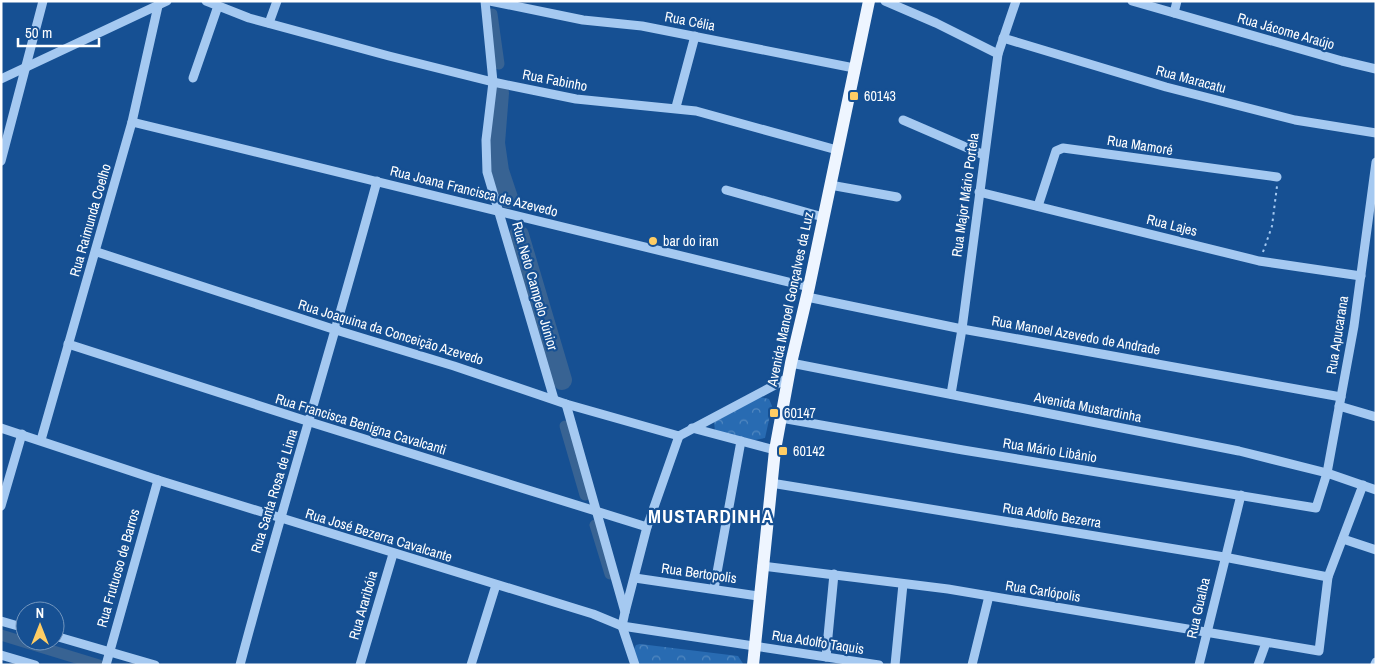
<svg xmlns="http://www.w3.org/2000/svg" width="1377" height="666" viewBox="0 0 1377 666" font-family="'Archivo Narrow',sans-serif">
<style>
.park{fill:url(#park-crowns)}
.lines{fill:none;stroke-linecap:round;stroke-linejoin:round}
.canal{stroke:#386393;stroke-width:11}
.river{stroke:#386393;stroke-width:20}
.path{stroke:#a5c9f1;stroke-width:2;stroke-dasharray:2.5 4;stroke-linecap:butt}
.minor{stroke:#a5c9f1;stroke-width:9}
.major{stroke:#eef5ff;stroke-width:12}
.poi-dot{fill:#ffcd64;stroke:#165093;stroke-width:2}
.labels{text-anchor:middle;stroke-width:4.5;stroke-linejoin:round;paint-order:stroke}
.street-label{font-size:14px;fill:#fff;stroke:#165093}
.poi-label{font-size:14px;fill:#fff;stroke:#165093;text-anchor:start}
.district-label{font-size:19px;font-weight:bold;letter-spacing:1px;fill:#fff;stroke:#165093}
</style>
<defs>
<pattern id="park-crowns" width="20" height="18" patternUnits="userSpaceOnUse" patternTransform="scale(1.25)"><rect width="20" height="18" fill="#286bb2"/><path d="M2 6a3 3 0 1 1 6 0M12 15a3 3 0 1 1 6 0" fill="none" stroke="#5389c1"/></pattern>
</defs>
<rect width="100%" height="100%" fill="#165093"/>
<g class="park">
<path d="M760,397L769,399L772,406L765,438L755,440L715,431L714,422Z"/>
<path d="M640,644L738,656L744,665H636L633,651L636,645Z"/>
</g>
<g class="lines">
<g class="canal">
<path d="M492,14L499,64"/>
<path d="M565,426L585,495"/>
<path d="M595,525L610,574"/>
<path d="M1,635L99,665"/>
</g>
<g class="river">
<path d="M499,93L495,143L499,171L508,198"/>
<path d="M519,235L562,380"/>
</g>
<path class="path" d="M1263,252L1272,226L1277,186"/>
<g class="minor">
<path d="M206,1L249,18L389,56L493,82L576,99L696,111L837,150"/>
<path d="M485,1L493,82L486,140L487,172L554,399"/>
<path d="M490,1L583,20L642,26L854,68"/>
<path d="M885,1L936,23L998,54"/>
<path d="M1132,1L1342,61L1376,69"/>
<path d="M1174,13L1177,1"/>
<path d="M269,23L277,1"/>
<path d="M1003,38L1166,87L1295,120L1376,133"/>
<path d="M193,78L218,6"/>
<path d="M1,79L167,1"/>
<path d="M676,107L695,36"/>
<path d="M903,120L984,155"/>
<path d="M132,122L809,287"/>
<path d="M1,161L43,1"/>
<path d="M830,185L897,197"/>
<path d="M726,190L823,217"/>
<path d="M979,192L1259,261L1361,276"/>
<path d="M1038,206L1056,151L1063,148L1277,177"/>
<path d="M97,252L336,330L454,366L566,404L679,436"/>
<path d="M807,297L962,329L1341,397"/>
<path d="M68,344L310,422L647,527"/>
<path d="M791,363L1239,451L1327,473L1376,490"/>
<path d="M951,394L962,329L998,54L1016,1"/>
<path d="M566,404L625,612L622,626L635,665"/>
<path d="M1339,406L1376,417"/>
<path d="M781,418L963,450L1316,508L1327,473L1354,326L1376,162"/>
<path d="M1,428L158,480L593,614L622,626L879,665"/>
<path d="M692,428L775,450"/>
<path d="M679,436L788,378"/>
<path d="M41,440L132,122L158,6"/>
<path d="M771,483L1224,557L1328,577"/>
<path d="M1,506L22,434"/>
<path d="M1343,539L1376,550"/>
<path d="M762,566L948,589L1319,651L1328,577L1363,485"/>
<path d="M635,578L758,596"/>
<path d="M714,589L741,441"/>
<path d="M625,612L647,527L679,436"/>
<path d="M1,621L25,628"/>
<path d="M55,636L155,665"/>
<path d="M1,655L35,665"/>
<path d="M826,657L834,574"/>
<path d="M1375,664L1376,662"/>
<path d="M106,665L158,480"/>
<path d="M240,665C283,503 333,343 377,181"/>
<path d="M360,665L393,554"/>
<path d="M471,665L496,585"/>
<path d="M895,665L903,584"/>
<path d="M972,665L989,596"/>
<path d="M1199,665L1241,495"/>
<path d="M1258,665L1266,643"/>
</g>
<path class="major" d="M753,665L775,450L791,363L809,287L869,1"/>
</g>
<g class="poi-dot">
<rect x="849" y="91" width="10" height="10" rx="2.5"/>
<circle cx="653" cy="241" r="5"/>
<rect x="769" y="408" width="10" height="10" rx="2.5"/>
<rect x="778" y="446" width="10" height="10" rx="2.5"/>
</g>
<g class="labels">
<g class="street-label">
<text transform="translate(690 21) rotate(11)" y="5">Rua Célia</text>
<text transform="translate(1286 31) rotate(16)" y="5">Rua Jácome Araújo</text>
<text transform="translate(1191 79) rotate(15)" y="5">Rua Maracatu</text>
<text transform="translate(555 80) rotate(11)" y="5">Rua Fabinho</text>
<text transform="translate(1140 145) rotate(9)" y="5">Rua Mamoré</text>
<text transform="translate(474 191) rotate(14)" y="5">Rua Joana Francisca de Azevedo</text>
<text transform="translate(965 195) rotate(-82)" y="5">Rua Major Mário Portela</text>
<text transform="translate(90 220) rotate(-74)" y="5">Rua Raimunda Coelho</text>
<text transform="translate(1172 225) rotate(14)" y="5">Rua Lajes</text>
<text transform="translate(535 286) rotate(74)" y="5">Rua Neto Campelo Júnior</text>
<text transform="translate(790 299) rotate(-78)" y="5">Avenida Manoel Gonçalves da Luz</text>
<text transform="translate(391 332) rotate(17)" y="5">Rua Joaquina da Conceição Azevedo</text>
<text transform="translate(1076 335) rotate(10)" y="5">Rua Manoel Azevedo de Andrade</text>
<text transform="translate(1337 335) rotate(-81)" y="5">Rua Apucarana</text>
<text transform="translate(1088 407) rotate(11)" y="5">Avenida Mustardinha</text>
<text transform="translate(361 424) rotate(17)" y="5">Rua Francisca Benigna Cavalcanti</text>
<text transform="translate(1050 450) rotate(9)" y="5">Rua Mário Libânio</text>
<text transform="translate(274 491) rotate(-73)" y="5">Rua Santa Rosa de Lima</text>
<text transform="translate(1052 515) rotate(9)" y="5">Rua Adolfo Bezerra</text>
<text transform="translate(379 535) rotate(17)" y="5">Rua José Bezerra Cavalcante</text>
<text transform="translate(118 568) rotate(-74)" y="5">Rua Frutuoso de Barros</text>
<text transform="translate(699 573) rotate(8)" y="5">Rua Bertopolis</text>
<text transform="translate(1043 591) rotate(9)" y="5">Rua Carlópolis</text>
<text transform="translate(363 605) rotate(-74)" y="5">Rua Araribóia</text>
<text transform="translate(1198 608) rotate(-77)" y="5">Rua Guaíba</text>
<text transform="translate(818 642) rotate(9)" y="5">Rua Adolfo Taquis</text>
</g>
<g class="poi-label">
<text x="864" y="101">60143</text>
<text x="663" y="246">bar do iran</text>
<text x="784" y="418">60147</text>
<text x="793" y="456">60142</text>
</g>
<g class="district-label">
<text x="711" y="523">MUSTARDINHA</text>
</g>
</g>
<rect width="1377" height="666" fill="none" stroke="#ffffff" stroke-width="5"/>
<g transform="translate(40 626)"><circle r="24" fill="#165093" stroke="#7396be"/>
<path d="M0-4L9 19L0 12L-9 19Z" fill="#ffcd64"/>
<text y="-8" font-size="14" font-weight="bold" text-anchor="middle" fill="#ffffff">N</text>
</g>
<path d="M18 38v8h81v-8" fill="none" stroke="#ffffff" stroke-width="2.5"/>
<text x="25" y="38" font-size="15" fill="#ffffff" stroke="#165093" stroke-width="4" paint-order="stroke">50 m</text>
</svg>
